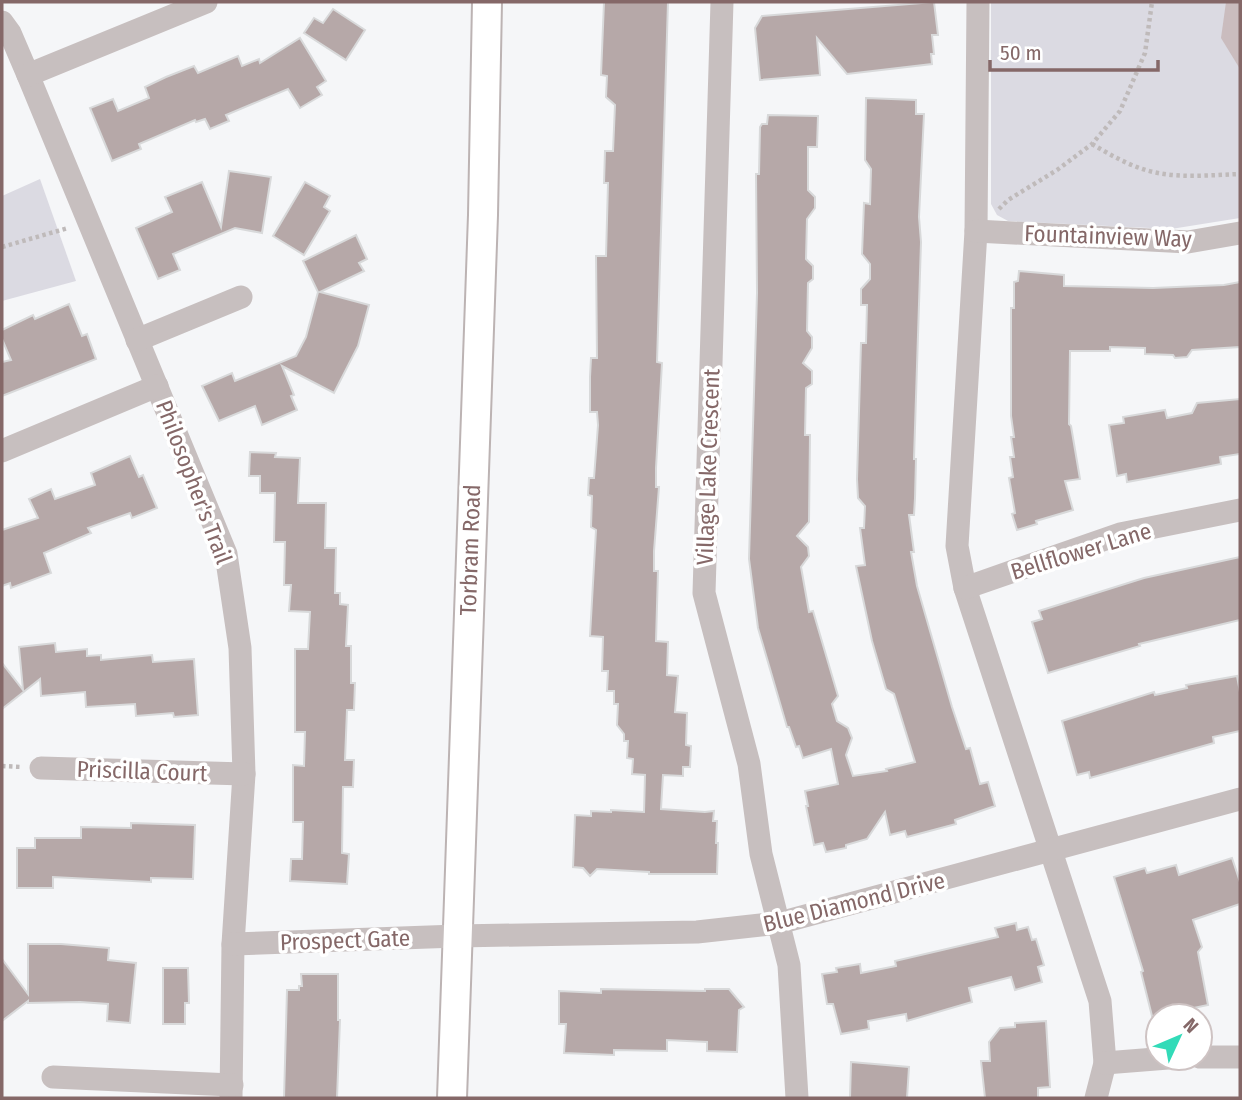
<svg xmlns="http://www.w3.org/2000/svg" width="1242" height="1100" viewBox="0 0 1242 1100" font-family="'Fira Sans Condensed',sans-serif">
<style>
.green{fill:#dbdae2}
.water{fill:#cabcbe}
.building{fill:#b6a8a8;stroke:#d8d9da;stroke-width:2}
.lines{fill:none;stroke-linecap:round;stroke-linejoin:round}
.major-casing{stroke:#bcb3b3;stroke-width:32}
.path{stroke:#bfbaba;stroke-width:4.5;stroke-dasharray:3.5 3.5;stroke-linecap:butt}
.minor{stroke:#c7bfbf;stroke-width:23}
.major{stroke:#fff;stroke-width:28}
.labels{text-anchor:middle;stroke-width:7;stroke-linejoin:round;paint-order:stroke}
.street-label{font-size:23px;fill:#856868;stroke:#fff}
</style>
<rect width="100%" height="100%" fill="#f5f6f8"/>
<g class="green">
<path d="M991,2H1240V218L1171,229L1008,221L997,215L991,204Z"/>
<path d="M40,179L76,281L2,301V196Z"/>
</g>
<path class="water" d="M1226,2H1240V69L1221,38Z"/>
<g class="building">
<path d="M604,2H668L657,362L662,363L656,468V487H659L654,551V571H658L656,641L668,642L667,675L678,676L675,712L687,713L686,745L691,746L690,767H683V776L663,775L661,809L705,812L714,811L713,821H717L716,843H718L717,874H649V872L597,869L590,876L583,868L573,867L575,815L591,816V811L611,812V810L644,812L645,775L632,774L633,759L627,758L628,741H624V734L617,725L618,704H614V691H607L608,671H602L603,637L590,636L596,530L591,527L592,496L588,495L589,478H594L598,425L597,412H590V377L591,358H597L596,256H606L608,183H604L605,151H613L615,105L606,97L607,76L601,75Z"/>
<path d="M934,2L938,35H932L934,54H931L932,64L847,74L817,38L820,75L760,80L755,28L762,16Z"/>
<path d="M333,9L365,30L346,60L304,33L314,18L323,23Z"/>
<path d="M300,38L326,81L317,87L322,95L300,108L288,89L226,115L229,121L210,129L205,119L196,122L195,120L139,144L141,149L112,161L90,108L113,99L118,111L149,98L145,87L166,77L194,66L198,73L238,56L242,66L259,59L260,63Z"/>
<path d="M866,98L916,100V114H924L919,217L921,242L914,459H916L915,498L914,515H909L914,552H911L917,586L952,707L966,749L970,748L980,784L988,782L995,806L955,820L956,824L907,837L905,831L890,835L885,812L867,839L846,845V848L826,852L823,843L814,845L806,806H808L805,791L838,784L831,749L803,758L799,746L796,747L789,727H787L758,628L749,559L757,293L756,174H759L760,127L762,124H767L768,115L818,116L817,147H808V190L815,197V208L807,219L806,259L813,266V279L808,283L807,331L812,337V348L803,363L812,371V384L806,388L805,435H810L809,522L797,536L808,547L809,556L801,567L809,612L813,611L838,696L832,704L837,721L848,728L852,738L846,755L853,776L887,771L886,769L915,762L894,694L886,689L872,641L856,566L865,565L860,528H864L865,506L858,498L857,479L861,343H866L867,305H861V289L870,279V264L862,254L864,203L870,204L871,169L865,160Z"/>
<path d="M229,171L271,177L262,233L235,228L173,254L180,270L158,279L136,228L172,212L165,197L202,182L221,227Z"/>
<path d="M305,182L330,196L324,207L330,211L304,255L273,236Z"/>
<path d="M356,235L367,259L359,263L364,271L320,292L369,305L358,346L334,393L282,366L294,395L291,396L297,410L262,425L255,406L219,421L202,386L232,373L235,381L296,356L306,337L318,292L303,261Z"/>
<path d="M1019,271L1064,275V286L1153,288L1224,285L1240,282V347L1192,350L1187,357L1175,358L1173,355L1145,354V348L1110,347V351H1070L1069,424L1071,426L1080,479L1065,481L1073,510L1036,521L1037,524L1017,530L1012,514L1015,513L1009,478L1013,477L1010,457H1014L1011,437H1014L1011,416V308H1014V282L1018,281Z"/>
<path d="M69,304L82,336L87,334L96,359L2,396V362L11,360L2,339V330L33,315L35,319Z"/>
<path d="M1240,399V454L1220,457L1221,464L1149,478L1127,482L1126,474L1117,476L1109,425L1124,423L1123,417L1165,410L1167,418L1192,413L1197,403Z"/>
<path d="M250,452L276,453L275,457L300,458L298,503H326L325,548H336L335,593H340V604L348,605L346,646H351V683H355L354,710H347L345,760H354L353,787H343L342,853L349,854L347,884L290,881L291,859H302L303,822H293V765L304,766L305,732H295V649H308L310,612L289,611L291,585H284L285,542H274L275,493H260V476H249Z"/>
<path d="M130,456L139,477L143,475L157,508L132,518L130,513L88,528L91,533L44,553L51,573L11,588L10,583L2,586V530L38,518L29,499L51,489L55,499L95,485L91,473Z"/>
<path d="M1240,557V620L1139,644L1140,646L1048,673L1032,622L1042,619L1039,611L1144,578Z"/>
<path d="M55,643L56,652L87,649V656L101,655V660L152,655L153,662L194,659L198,715L174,717L173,713L136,716L135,704L86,707L85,692L41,696L40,679L2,709V663L23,690L19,647Z"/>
<path d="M1237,676L1240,692V731L1213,737L1214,743L1090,778L1089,772L1077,775L1062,721L1154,692L1155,695L1187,688L1186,685Z"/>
<path d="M131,823L195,825L193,879L151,878V882L53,877V888H17V848H35V838H81V827L131,828Z"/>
<path d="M1232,858L1240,882V904L1193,920L1202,947L1198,952L1208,1005L1169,1013V1016H1152L1141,972L1143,971L1114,877L1145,868L1147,873L1176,865L1179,875Z"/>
<path d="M1016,923L1017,930L1028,927L1032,940L1036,939L1044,965L1038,967L1042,982L1015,990L1011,977L969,988L972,1002L907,1021L906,1014L868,1021L869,1029L841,1034L833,1004H827L822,974L837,972L836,968L860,964L861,973L896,966L895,961L998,937L995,928Z"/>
<path d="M28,944H61L109,948L108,960L136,963L130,1023L107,1021L108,1004L80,1002L28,1003V1001L2,1021V959L28,994Z"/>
<path d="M163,968H188L189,1003H185V1024H163Z"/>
<path d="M301,974H338V1020H340L337,1098H284L287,990H299V986H302Z"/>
<path d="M601,989L705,991V989H729L744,1007L739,1010L737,1052L707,1051V1042L667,1040V1051L614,1050V1055L564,1053L566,1024H559V991L601,993Z"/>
<path d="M1046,1021L1050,1087L1038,1088V1098H985L981,1061H990L989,1042L1000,1028L1015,1027V1023Z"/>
<path d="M851,1062L909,1067L907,1098H850Z"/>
</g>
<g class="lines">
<g class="major-casing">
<path id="major" d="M452,1098L483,215L487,2"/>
</g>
<g class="path">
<path d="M1092,144C1112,156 1135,169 1158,173C1184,178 1213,175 1240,174"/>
<path d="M999,209L1008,200L1057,170L1092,144L1120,111L1145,53L1152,2"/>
<path d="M2,247L68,228"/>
<path d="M2,766L22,767"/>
</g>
<g class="minor">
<path d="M722,2L704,593L749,764L761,854L789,965L797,1098"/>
<path d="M978,2L976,231L957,546L965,588L1100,1001L1105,1063L1096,1098"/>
<path d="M2,22L10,33L28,75L226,554L240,648L244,774L233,944L231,1098"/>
<path d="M28,75L206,2"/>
<path d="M976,231L1188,242L1240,233"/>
<path d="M137,340L241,297"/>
<path d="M2,451L157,386"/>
<path d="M965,588L1120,534L1240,510"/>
<path d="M41,768L244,774"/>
<path d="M233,944L457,936L697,932L779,923L1240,799"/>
<path d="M1200,1057H1240"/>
<path d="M1105,1063L1168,1058"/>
<path d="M53,1077L232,1085"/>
</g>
<use href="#major" class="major"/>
</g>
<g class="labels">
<g class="street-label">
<text transform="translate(1108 236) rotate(2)" y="8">Fountainview Way</text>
<text transform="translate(708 467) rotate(-88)" y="8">Village Lake Crescent</text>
<text transform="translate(194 482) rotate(69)" y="8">Philosopher's Trail</text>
<text transform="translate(470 550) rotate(-88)" y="8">Torbram Road</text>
<text transform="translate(1081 551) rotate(-17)" y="8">Bellflower Lane</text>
<text transform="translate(142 771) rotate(2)" y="8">Priscilla Court</text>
<text transform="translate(854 902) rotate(-14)" y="8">Blue Diamond Drive</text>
<text transform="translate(345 940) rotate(-2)" y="8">Prospect Gate</text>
</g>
</g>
<rect width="1242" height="1100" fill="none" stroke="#856868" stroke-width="7"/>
<g transform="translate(1179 1037) rotate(46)"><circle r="33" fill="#ffffff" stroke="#cec3c3" stroke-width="2"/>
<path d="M0-5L12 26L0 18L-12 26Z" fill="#32dbb8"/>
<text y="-10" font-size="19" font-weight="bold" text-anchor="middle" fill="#856868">N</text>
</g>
<path d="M990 60v10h168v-10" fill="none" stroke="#856868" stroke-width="3.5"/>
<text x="1000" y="60" font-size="21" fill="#856868" stroke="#ffffff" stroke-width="5" paint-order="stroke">50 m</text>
</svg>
